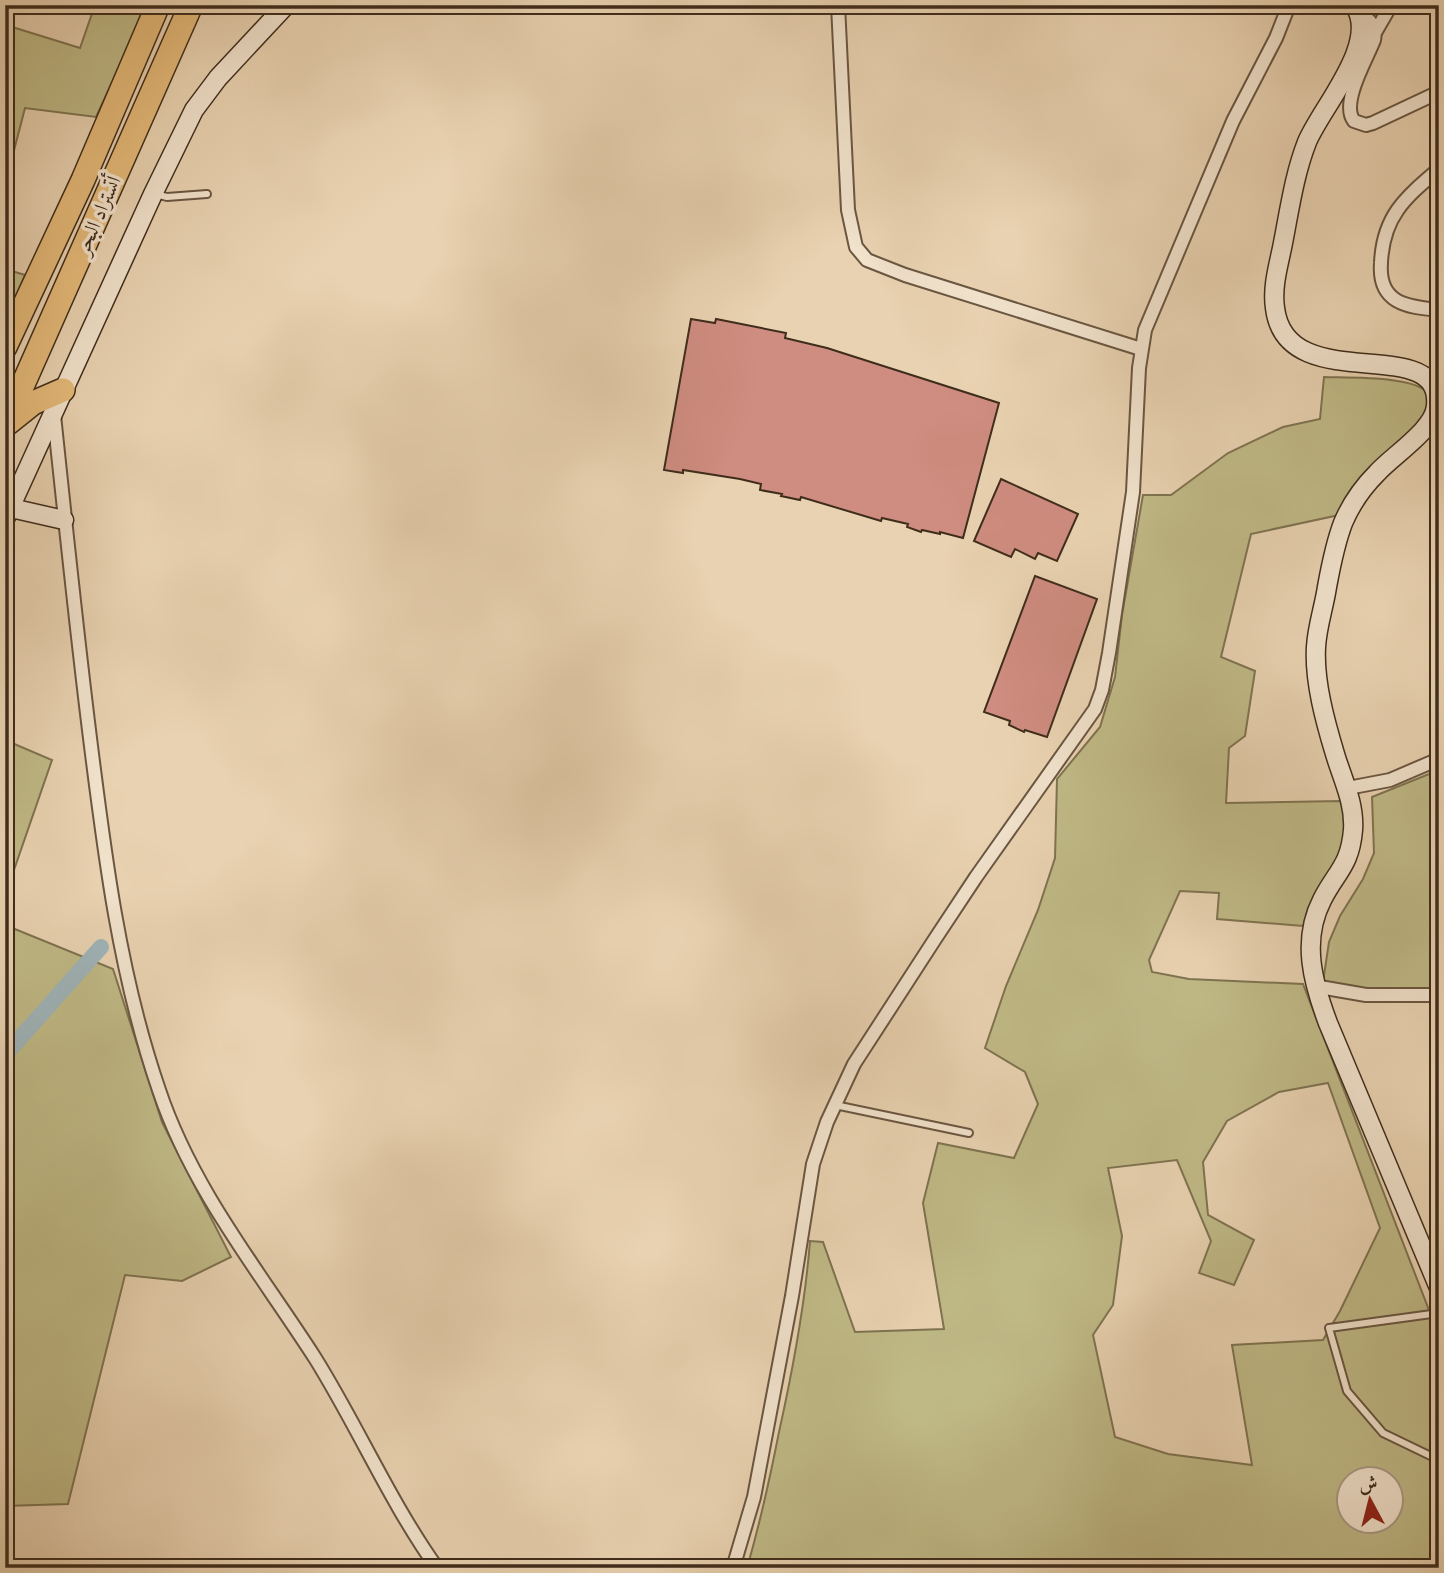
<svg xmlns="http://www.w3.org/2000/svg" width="1444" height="1573" viewBox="0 0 1444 1573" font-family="'Gentium Book Plus',Amiri,serif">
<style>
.green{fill:#bfb986;stroke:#7f7351;stroke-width:2;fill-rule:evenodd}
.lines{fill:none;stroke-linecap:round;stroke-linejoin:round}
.canal{stroke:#9fb4b9;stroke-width:16}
.building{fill:#cf8c80;stroke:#3f2d1c;stroke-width:2}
.lane-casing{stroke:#6a5641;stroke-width:10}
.street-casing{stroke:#6a5641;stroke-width:16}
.secondary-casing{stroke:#3f2d1c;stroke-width:21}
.highway-casing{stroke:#3f2d1c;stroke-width:26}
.lane{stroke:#f1e2cc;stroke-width:6}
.street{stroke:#f1e2cc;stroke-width:12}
.secondary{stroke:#f1e2cc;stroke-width:18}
.highway{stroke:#e4b978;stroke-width:23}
.labels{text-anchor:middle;stroke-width:7;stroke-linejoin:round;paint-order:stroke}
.street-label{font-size:21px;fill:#3f2d1c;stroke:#f1e2cc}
</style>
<rect width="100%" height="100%" fill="#e9d2b1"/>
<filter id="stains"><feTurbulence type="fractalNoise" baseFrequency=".00286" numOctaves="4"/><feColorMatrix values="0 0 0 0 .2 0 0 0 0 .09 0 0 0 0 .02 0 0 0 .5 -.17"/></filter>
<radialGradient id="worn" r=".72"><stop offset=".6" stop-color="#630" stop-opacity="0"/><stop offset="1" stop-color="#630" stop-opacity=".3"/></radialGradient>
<g class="green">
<path d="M5,5H15L9,26L80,48L95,5H148L96,117L25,108L5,185Z"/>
<path d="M5,269L25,275L5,322Z"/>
<path d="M1324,377C1344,378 1423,375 1429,396C1432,405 1425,415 1421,422L1339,515L1251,534L1221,657L1255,671L1245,736L1229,748L1226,803L1341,801C1346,819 1348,840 1341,857C1331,882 1310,900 1303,926L1217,919L1219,893L1180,891L1149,960L1152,972L1189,979L1303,984L1439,1336V1568H747C760,1523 770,1478 779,1432C793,1369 805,1305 810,1241L823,1242L855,1332L944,1329L923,1203L938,1143L1014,1158L1038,1104L1025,1072L985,1048L1006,986L1038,910L1055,858L1057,779L1100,727L1115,677L1122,615L1143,495H1171L1228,453L1283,427L1320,419ZM1328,1083L1380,1228L1340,1311L1323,1340L1232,1345L1252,1465L1168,1454L1115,1437L1093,1335L1113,1305L1122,1236L1108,1168L1177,1160L1211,1241L1199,1273L1234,1285L1254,1240L1208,1215L1203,1162L1227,1121L1279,1092ZM1350,1478H1392V1520H1350Z"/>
<path d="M5,740L52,760L5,896Z"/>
<path d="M1439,770V989L1363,990L1323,982L1329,942L1340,916L1363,879L1374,853L1372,797Z"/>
<path d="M5,925L113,969L162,1122L231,1257L182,1281L125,1275L68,1504L5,1506Z"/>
</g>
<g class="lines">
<path class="canal" d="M5,1055L101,947"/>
</g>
<g class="building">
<path d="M691,319L715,323L716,319L786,333L785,338L827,348L999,403L963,538L940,532V534L922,530L921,532L907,527L908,524L882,518L881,521L801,497L800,500L781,496L782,494L760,490L761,484L740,479L683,470V473L664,470Z"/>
<path d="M1001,479L1078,514L1057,561L1038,553L1035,559L1015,549L1011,557L974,541Z"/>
<path d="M1035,576L1097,599L1047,737L1025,730L1024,732L1009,725L1010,721L984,712Z"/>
</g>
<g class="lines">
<g class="lane-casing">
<g id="lane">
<path d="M155,194L167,197L207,194"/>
<path d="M835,1105L969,1133"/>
<path d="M1439,1313L1329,1328L1347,1391L1383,1433L1439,1460"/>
</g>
</g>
<g class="street-casing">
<g id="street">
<path d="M838,5L848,210L856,247L867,260L905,275L1141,349"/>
<path d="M1358,11C1369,19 1377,25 1374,40C1367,59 1340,103 1354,121L1366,125L1373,123L1439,92"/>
<path d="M1376,31L1391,5"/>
<path d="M1439,169C1405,198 1383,216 1381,263C1378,303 1406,307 1439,310"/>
<path d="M54,415C65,520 76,625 89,730C104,851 119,974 159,1090C192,1189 259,1271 315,1358C358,1427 390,1502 437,1568"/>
<path d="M1348,788L1390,780L1439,759"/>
<path d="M1314,986L1366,995H1439"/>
<path d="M733,1568L754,1497L792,1296L813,1164L827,1122L854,1064L935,939L976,877L1095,709L1102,690L1109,653L1133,492L1139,368L1145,330L1233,121L1276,38L1289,5"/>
</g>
</g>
<g class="secondary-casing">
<g id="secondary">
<path d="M1354,5C1381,42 1321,108 1307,142C1294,175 1289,213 1282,248C1278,267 1272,288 1275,308C1286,400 1443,330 1436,406C1434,430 1393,455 1377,473C1363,487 1351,504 1343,523C1335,544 1331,565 1327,587C1324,607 1317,627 1316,647C1314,681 1325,721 1335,754C1342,778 1355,803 1353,830C1350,866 1336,872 1322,900C1301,941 1313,983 1328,1023L1439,1288"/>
<path d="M11,508L64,520"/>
<path d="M5,519L153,194L194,110L218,78L286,5"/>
</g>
</g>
<g class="highway-casing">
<g id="highway">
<path d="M5,347L83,180L158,5"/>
<path d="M8,423L33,403L63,390"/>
<path d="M5,425L191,5"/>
</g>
</g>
<use href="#lane" class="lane"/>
<use href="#street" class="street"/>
<use href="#secondary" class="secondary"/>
<use href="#highway" class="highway"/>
</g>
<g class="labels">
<g class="street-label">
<text transform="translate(98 215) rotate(-66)" y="7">أتستراد البحر</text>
</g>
</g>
<rect width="1444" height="1573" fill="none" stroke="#e9d2b1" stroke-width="28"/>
<rect x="7" y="7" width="1430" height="1559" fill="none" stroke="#3f2d1c" stroke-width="3.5"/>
<rect x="14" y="14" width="1416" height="1545" fill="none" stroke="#3f2d1c" stroke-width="2"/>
<g transform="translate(1370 1500) rotate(353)"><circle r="33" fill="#f1e2cc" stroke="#aa9a86" stroke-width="2"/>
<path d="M0-5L12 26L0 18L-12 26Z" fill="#8f2418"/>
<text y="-10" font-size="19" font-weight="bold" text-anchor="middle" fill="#3f2d1c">ش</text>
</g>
<rect width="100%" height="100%" filter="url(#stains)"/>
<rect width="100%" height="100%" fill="url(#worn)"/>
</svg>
